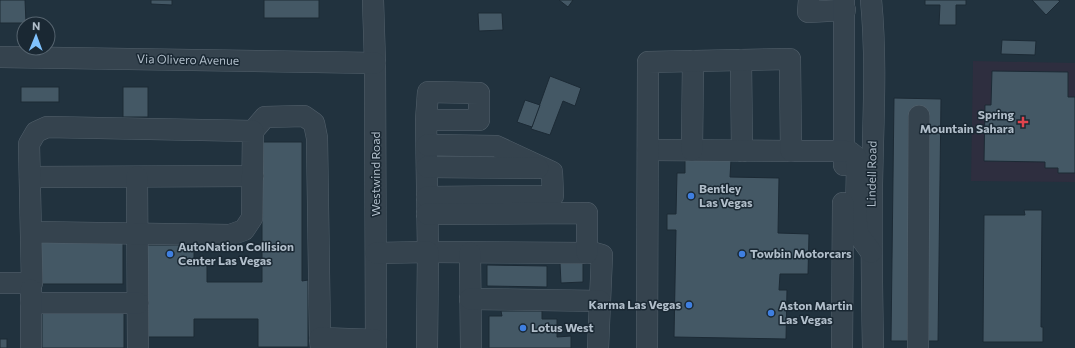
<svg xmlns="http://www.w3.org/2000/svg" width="1075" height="348" viewBox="0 0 1075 348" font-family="Commissioner,sans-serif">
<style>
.medical{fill:#2e2e3f}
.building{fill:#445865;stroke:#1c2a35}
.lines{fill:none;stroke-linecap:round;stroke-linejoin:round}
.minor-casing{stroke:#53616c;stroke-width:22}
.minor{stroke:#35434e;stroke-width:21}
.health-dot{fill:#e0444e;stroke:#1a2833;stroke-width:1.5}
.shop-dot{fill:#3f7fe0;stroke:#1a2833;stroke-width:1.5}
.labels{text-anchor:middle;stroke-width:3;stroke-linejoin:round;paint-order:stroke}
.street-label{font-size:12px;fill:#b1beca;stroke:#1a2833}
.poi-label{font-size:12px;font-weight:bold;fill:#b1beca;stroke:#1a2833;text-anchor:start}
</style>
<rect width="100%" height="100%" fill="#21323e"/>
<path class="medical" d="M973,61L1075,63V182L971,181Z"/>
<g class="building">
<path d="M0,0H25L26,23H0Z"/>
<path d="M151,0H172V5L151,4Z"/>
<rect x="264" y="0" width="55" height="18"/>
<path d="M559,0H573L568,7Z"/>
<path d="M925,0H966V5H956V25H939L940,5H925Z"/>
<path d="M1032,0H1058L1060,1L1046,15Z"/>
<path d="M478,13H502L503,30L479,31Z"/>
<path d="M1002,40L1036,41L1035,55L1001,54Z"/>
<path d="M992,71L1068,72V97H1075V173H1058V168H1045V162L984,161L985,105H991Z"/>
<path d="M550,76L581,88L575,106L563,101L550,135L531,129Z"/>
<rect x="21" y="87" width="38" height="15"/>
<rect x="123" y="87" width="25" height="30"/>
<path d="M894,98L941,99L938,341H891Z"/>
<path d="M525,100L540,105L532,127L517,122Z"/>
<path d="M262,142H302V281L308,280V347H258V319H194V337H146V245H194V263H207V282H262Z"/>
<path d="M685,160H731L730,177L779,178L778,233L809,234L808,274H780L779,290H787L786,339L674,337L676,230H667V214H676L677,173H685Z"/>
<path d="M1024,210H1042L1041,327H1043V342H983L984,215H1025Z"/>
<rect x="41" y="238" width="82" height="46"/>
<path d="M560,263H583V282L561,283Z"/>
<path d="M487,265L547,266V287L487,286Z"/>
<path d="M501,311H542V319H557V337L571,336V348H489V316H502Z"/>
<rect x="42" y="313" width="82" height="35"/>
<rect x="0" y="339" width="7" height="9"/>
</g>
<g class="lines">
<g class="minor-casing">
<g id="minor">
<path d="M373,0L375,63L376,348"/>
<path d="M809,0L808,12L845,10"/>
<path d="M871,0C877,61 873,123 872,185C871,239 872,293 873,348"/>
<path d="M0,57L375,63"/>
<path d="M741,60L742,151"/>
<path d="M426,120H479V93L428,92L426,120L428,252L587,253H595L602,255L598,348"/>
<path d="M253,131L265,117L304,116L314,123L317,138L320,338"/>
<path d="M427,145L496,146L552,172L553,196L427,197"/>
<path d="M648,150L791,151"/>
<path d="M692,150L693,61"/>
<path d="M844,165V0"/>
<path d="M427,167L538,168"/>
<path d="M30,177L253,176"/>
<path d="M137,177L138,348"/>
<path d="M427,214L587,213V253"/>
<path d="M376,253L428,252L427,348"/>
<path d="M470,253L471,348"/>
<path d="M0,283H32L29,144L36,132L47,127L253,131L252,218L244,230L230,235L31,232"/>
<path d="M470,299L600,301"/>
<path d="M31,303H138"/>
<path d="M31,348V290"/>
<path d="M321,348L320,338L376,340"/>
<path d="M647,348L648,62L790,59L791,151H844L850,152L855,156L857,163L856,218L858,234L871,252"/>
<path d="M842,348L843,203"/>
<path d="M918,348L919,116"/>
</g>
</g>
<use href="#minor" class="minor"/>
</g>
<path class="health-dot" d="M1021 116h4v4h4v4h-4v4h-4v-4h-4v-4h4z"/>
<g class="shop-dot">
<circle cx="691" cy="196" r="4"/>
<circle cx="170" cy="254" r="4"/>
<circle cx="742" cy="254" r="4"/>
<circle cx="689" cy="305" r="4"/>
<circle cx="771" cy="313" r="4"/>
<circle cx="523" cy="328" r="4"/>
</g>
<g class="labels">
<g class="street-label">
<text transform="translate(188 60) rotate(1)" y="4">Via Olivero Avenue</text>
<text transform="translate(376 174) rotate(-90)" y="4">Westwind Road</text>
<text transform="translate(872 174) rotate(-89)" y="4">Lindell Road</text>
</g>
<g class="poi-label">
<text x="1014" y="119" text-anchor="end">Spring<tspan x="1014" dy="14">Mountain Sahara</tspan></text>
<text x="699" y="193">Bentley<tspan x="699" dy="14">Las Vegas</tspan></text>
<text x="178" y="251">AutoNation Collision<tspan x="178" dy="14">Center Las Vegas</tspan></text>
<text x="750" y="258">Towbin Motorcars</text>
<text x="681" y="309" text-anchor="end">Karma Las Vegas</text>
<text x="779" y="310">Aston Martin<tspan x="779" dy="14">Las Vegas</tspan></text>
<text x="531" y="332">Lotus West</text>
</g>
</g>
<g transform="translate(36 36) rotate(1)"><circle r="19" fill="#1a2833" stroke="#56646f"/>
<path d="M0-3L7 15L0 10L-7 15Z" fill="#80c3ff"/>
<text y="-6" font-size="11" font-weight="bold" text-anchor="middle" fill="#b1beca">N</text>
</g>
</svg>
